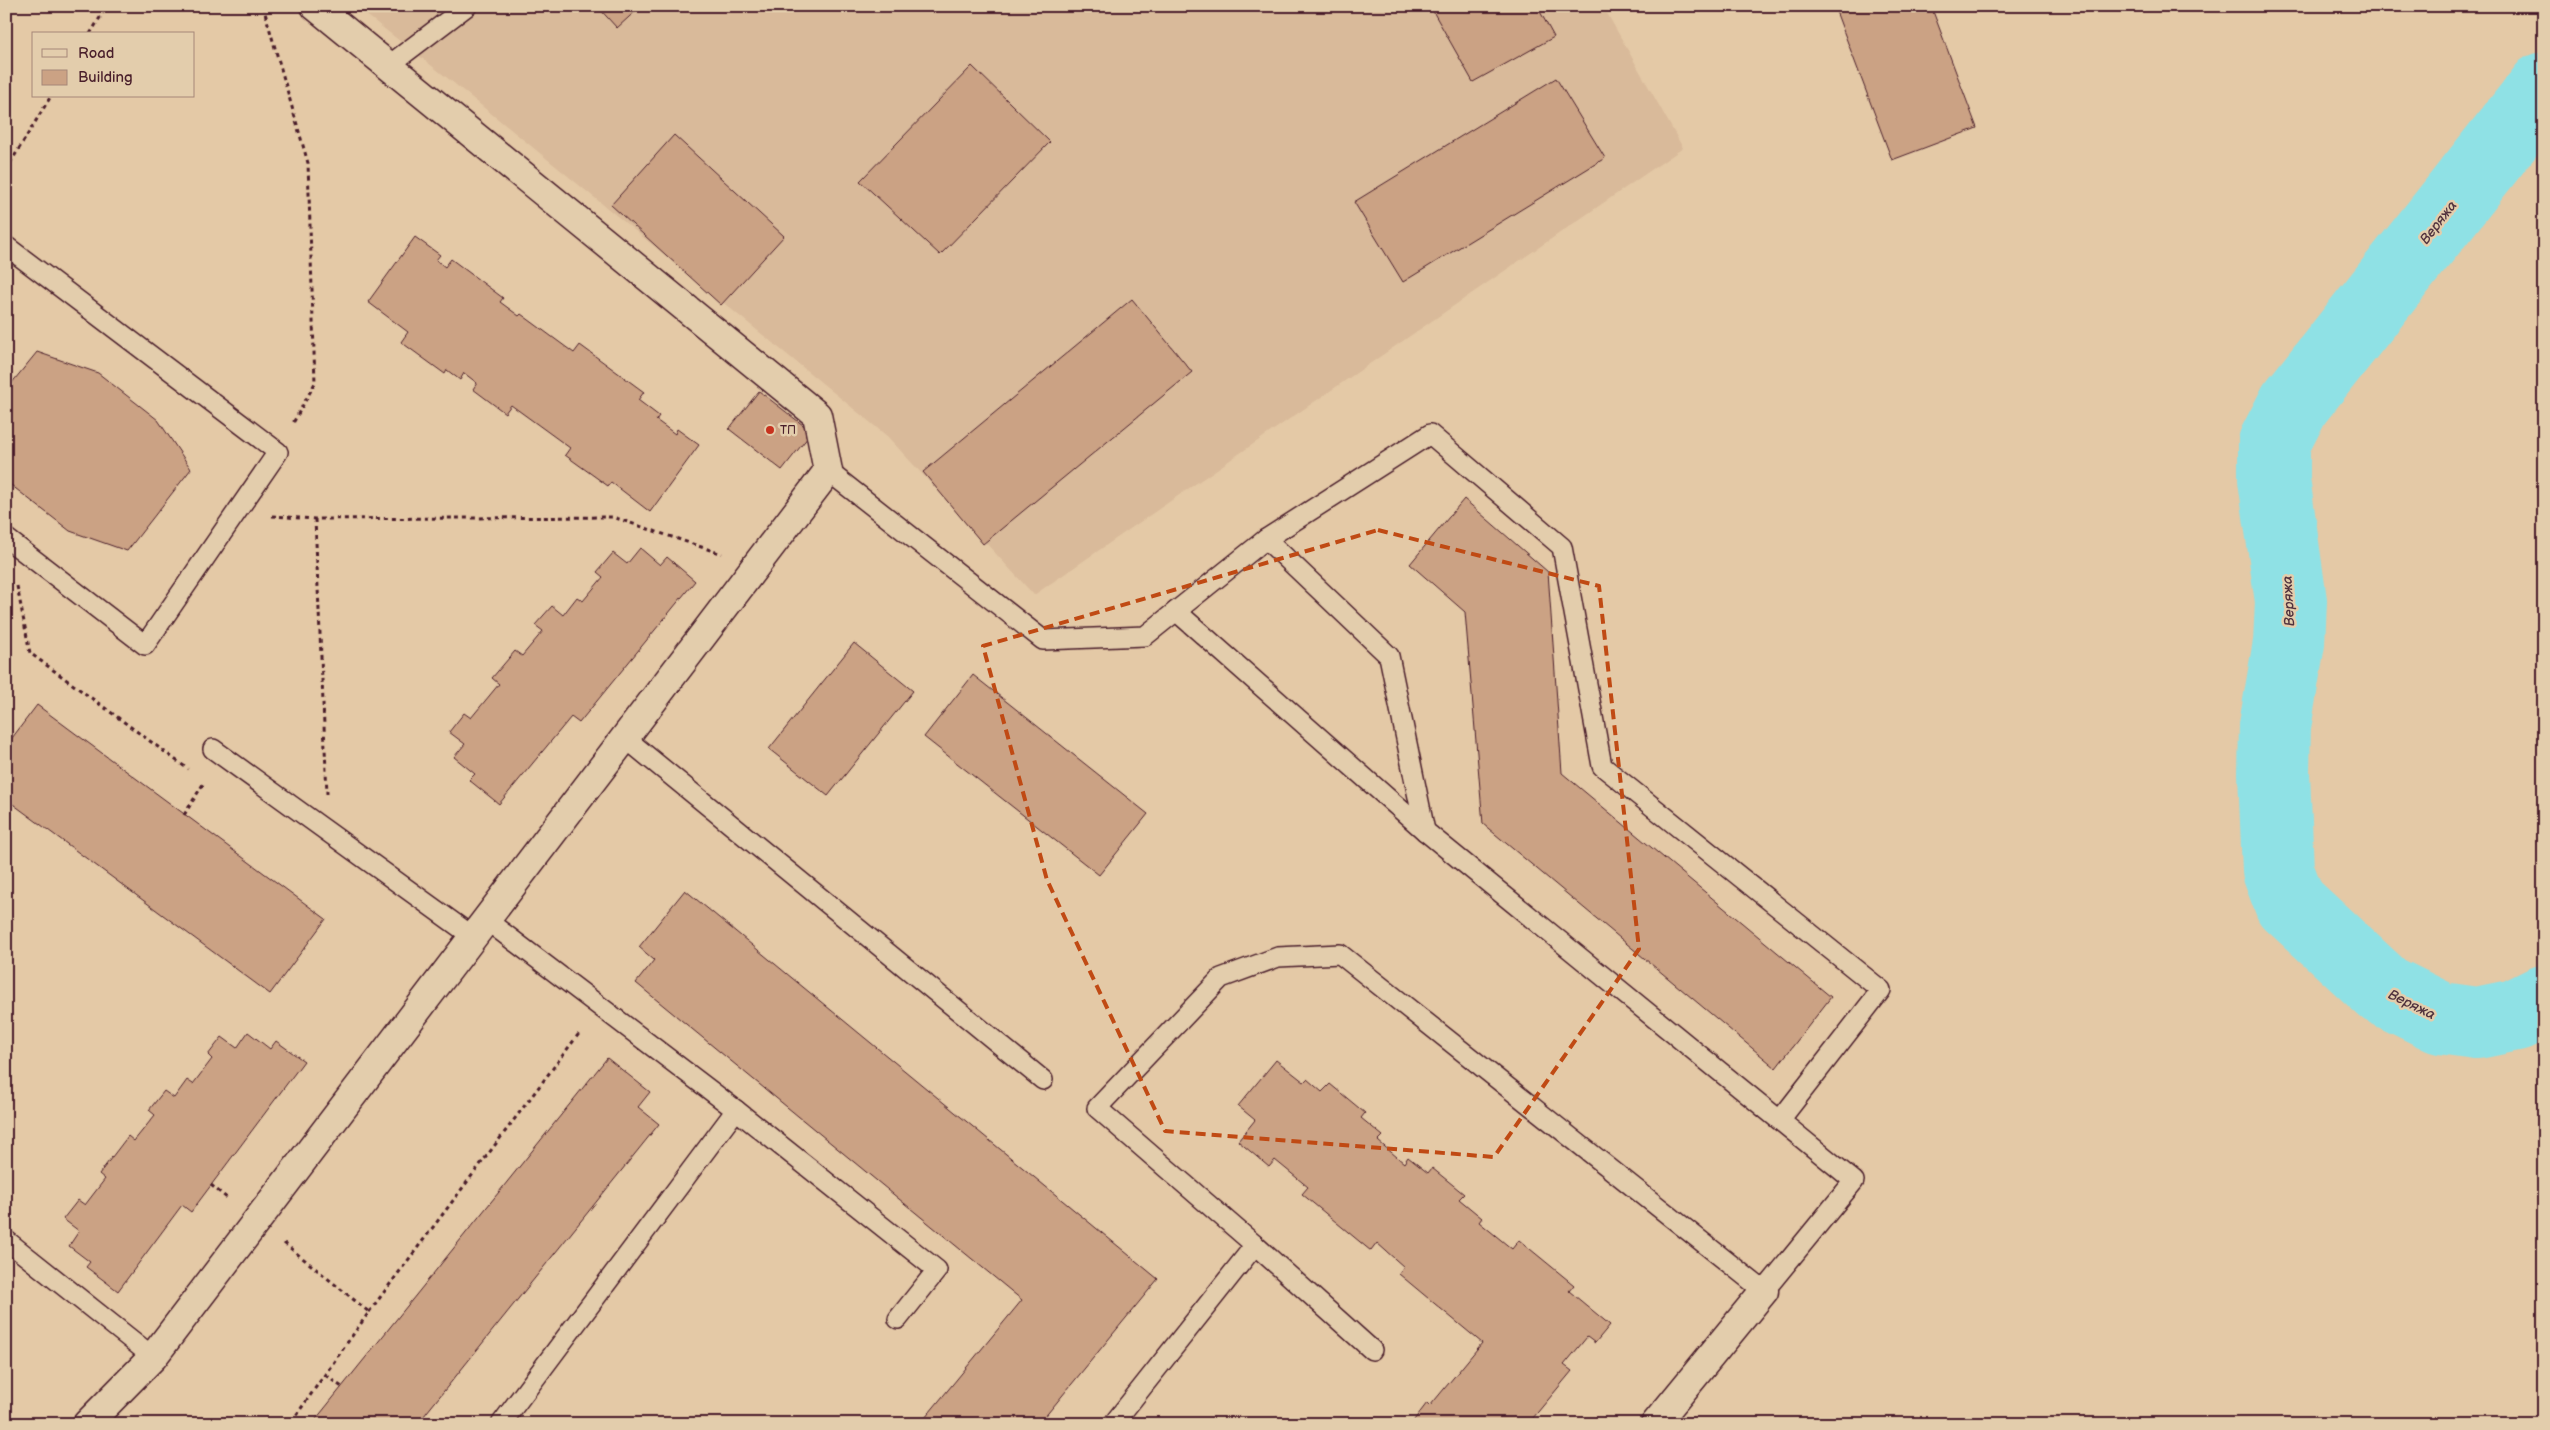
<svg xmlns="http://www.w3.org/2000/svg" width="2550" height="1430" viewBox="0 0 2550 1430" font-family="'Balsamiq Sans',sans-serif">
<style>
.built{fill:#d9ba9a}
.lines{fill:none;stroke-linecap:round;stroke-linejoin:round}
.river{stroke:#8fe1e5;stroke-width:72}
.building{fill:#cba284;stroke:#4a1f2b}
.service-casing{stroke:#4a1f2b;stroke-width:22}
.minor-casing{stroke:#4a1f2b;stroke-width:31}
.path{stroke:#4a1f2b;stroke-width:3;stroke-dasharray:4 4;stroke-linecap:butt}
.service{stroke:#e3cdac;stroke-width:19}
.minor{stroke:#e3cdac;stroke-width:28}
.marked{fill:none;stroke:#c04a14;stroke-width:4;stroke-dasharray:10 6;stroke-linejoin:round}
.poi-dot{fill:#c8321e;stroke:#e3cdac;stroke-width:2}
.labels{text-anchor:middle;stroke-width:5;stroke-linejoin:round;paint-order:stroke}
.poi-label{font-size:12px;fill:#4a1f2b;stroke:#e3cdac;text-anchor:start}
.water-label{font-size:14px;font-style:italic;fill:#51323e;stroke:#e3cdac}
</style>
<rect width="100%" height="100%" fill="#e4c9a6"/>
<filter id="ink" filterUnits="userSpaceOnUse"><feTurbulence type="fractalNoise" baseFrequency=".02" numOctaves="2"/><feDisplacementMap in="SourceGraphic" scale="10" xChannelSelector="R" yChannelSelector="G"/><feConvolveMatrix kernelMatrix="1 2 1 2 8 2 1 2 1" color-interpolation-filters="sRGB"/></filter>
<g filter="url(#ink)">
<path class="built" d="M355,6H1603L1683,148L1034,595L887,436L450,80Z"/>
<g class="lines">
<path class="river" d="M2544,88L2294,404L2274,443V479L2291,601L2289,643L2275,726L2274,773L2278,871L2290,903L2384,990L2441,1018L2477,1023L2516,1015L2544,1001"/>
</g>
<g class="building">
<path d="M597,6H641L617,28Z"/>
<path d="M1430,6H1537L1554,37L1473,82Z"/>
<path d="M1834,6H1931L1977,128L1892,160Z"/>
<path d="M972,66L1050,142L940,255L860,181Z"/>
<path d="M1556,78L1605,158L1403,282L1354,202Z"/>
<path d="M674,135L784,236L721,305L611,205Z"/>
<path d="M415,237L440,255L436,260L445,267L451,259L503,298L500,302L519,316L521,314L574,353L580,345L644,392L638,400L659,416L656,420L675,434L677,429L699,445L650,512L611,482L608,486L565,455L570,448L511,405L505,413L473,389L477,383L464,373L460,380L447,370L445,374L401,342L408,332L368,302Z"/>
<path d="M1132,299L1192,372L983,544L923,472Z"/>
<path d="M37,352L98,373L158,420L191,469L127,551L70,531L11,485L6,477V390Z"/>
<path d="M759,391L812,432L782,470L729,429Z"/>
<path d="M1464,499L1548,572L1562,773L1831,997L1776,1068L1483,824L1465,612L1410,564Z"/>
<path d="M640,548L660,565L667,557L695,581L579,723L571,717L499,804L469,780L475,774L454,757L465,744L449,732L464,713L471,718L499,684L492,678L515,651L522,656L543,631L535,625L552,606L563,615L577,597L583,601L603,577L597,572L613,553L627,564Z"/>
<path d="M854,643L913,691L828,796L769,749Z"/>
<path d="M973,675L1148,814L1099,875L924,737Z"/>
<path d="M37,705L326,919L270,994L6,799V746Z"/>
<path d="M685,890L1158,1279L1039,1424H920L1022,1300L636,983L654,960L639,947Z"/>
<path d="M248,1032L270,1049L276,1041L304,1061L191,1212L182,1205L118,1291L86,1267L90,1262L69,1246L79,1231L63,1219L78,1200L85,1205L105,1179L99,1174L128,1136L134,1141L155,1115L149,1110L164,1091L174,1098L187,1080L193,1084L212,1059L208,1055L222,1037L237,1048Z"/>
<path d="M607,1058L650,1092L638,1107L659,1124L427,1412L418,1424H312Z"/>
<path d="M1276,1060L1304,1082L1307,1079L1322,1092L1330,1084L1365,1113L1361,1118L1383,1136L1378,1141L1404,1163L1408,1157L1428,1173L1432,1168L1464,1194L1459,1199L1482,1218L1479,1222L1512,1249L1519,1240L1574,1285L1569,1291L1610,1325L1595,1343L1587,1337L1564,1365L1572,1371L1528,1424H1411L1427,1403L1430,1406L1482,1343L1399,1274L1404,1267L1377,1243L1371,1251L1302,1194L1308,1187L1275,1160L1269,1167L1238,1141L1255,1120L1238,1106Z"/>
</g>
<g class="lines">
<g class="service-casing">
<g id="service">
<path d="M388,66L467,6"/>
<path d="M6,246L278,452L145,645L6,538"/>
<path d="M828,471L1043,640L1145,636L1266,539L1430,434L1562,547L1602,766L1881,990L1780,1120"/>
<path d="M1266,539L1389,656L1425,831"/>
<path d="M624,737L1043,1080"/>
<path d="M213,749L472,936"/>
<path d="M485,919L736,1110L937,1270L898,1319"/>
<path d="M6,1240L153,1357"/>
<path d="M1255,1245L1372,1350"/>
<path d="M501,1424L736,1110"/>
<path d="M1113,1424L1255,1245L1097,1108L1221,978L1278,957L1340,954L1764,1291L1854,1181L1425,831L1176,611"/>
</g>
</g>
<g class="minor-casing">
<g id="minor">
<path d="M87,1424L153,1357L828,471L817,415L315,6"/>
<path d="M1655,1424L1764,1291"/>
</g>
</g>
<g class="path">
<path d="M263,6L308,163L315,383L292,425"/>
<path d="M90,34L107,6"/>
<path d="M6,170L51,96"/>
<path d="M272,516L315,519L613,517L722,554"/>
<path d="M315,519L327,794"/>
<path d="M17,586L30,653L188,769"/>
<path d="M184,815L205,781"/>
<path d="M211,1185L228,1199"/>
<path d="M284,1243L369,1312L290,1424"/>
<path d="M369,1312L581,1031"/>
<path d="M325,1375L342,1387"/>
</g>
<use href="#service" class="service"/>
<use href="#minor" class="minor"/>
</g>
</g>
<path class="marked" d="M1378,530L1599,586L1639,949L1494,1157L1165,1131L1047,880L983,646Z"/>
<circle class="poi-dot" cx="770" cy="430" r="5"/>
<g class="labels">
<g class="poi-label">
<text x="780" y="434">ТП</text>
</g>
<g class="water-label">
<text transform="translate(2438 222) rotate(-52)" y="5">Веряжа</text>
<text transform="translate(2288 601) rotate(-93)" y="5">Веряжа</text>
<text transform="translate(2412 1004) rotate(26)" y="5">Веряжа</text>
</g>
</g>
<rect width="2550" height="1430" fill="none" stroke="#e3cdac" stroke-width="25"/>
<rect x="12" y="12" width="2525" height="1405" fill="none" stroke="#4a1f2b" stroke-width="2" filter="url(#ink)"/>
<rect x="32" y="32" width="162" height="65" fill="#e3cdac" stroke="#a68778"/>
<rect x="42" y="49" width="25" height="8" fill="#e3cdac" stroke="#a68778"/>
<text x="78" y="58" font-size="15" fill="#4a1f2b">Road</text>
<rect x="42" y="70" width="25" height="15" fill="#cba284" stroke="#a68778"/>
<text x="78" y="82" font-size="15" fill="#4a1f2b">Building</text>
</svg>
